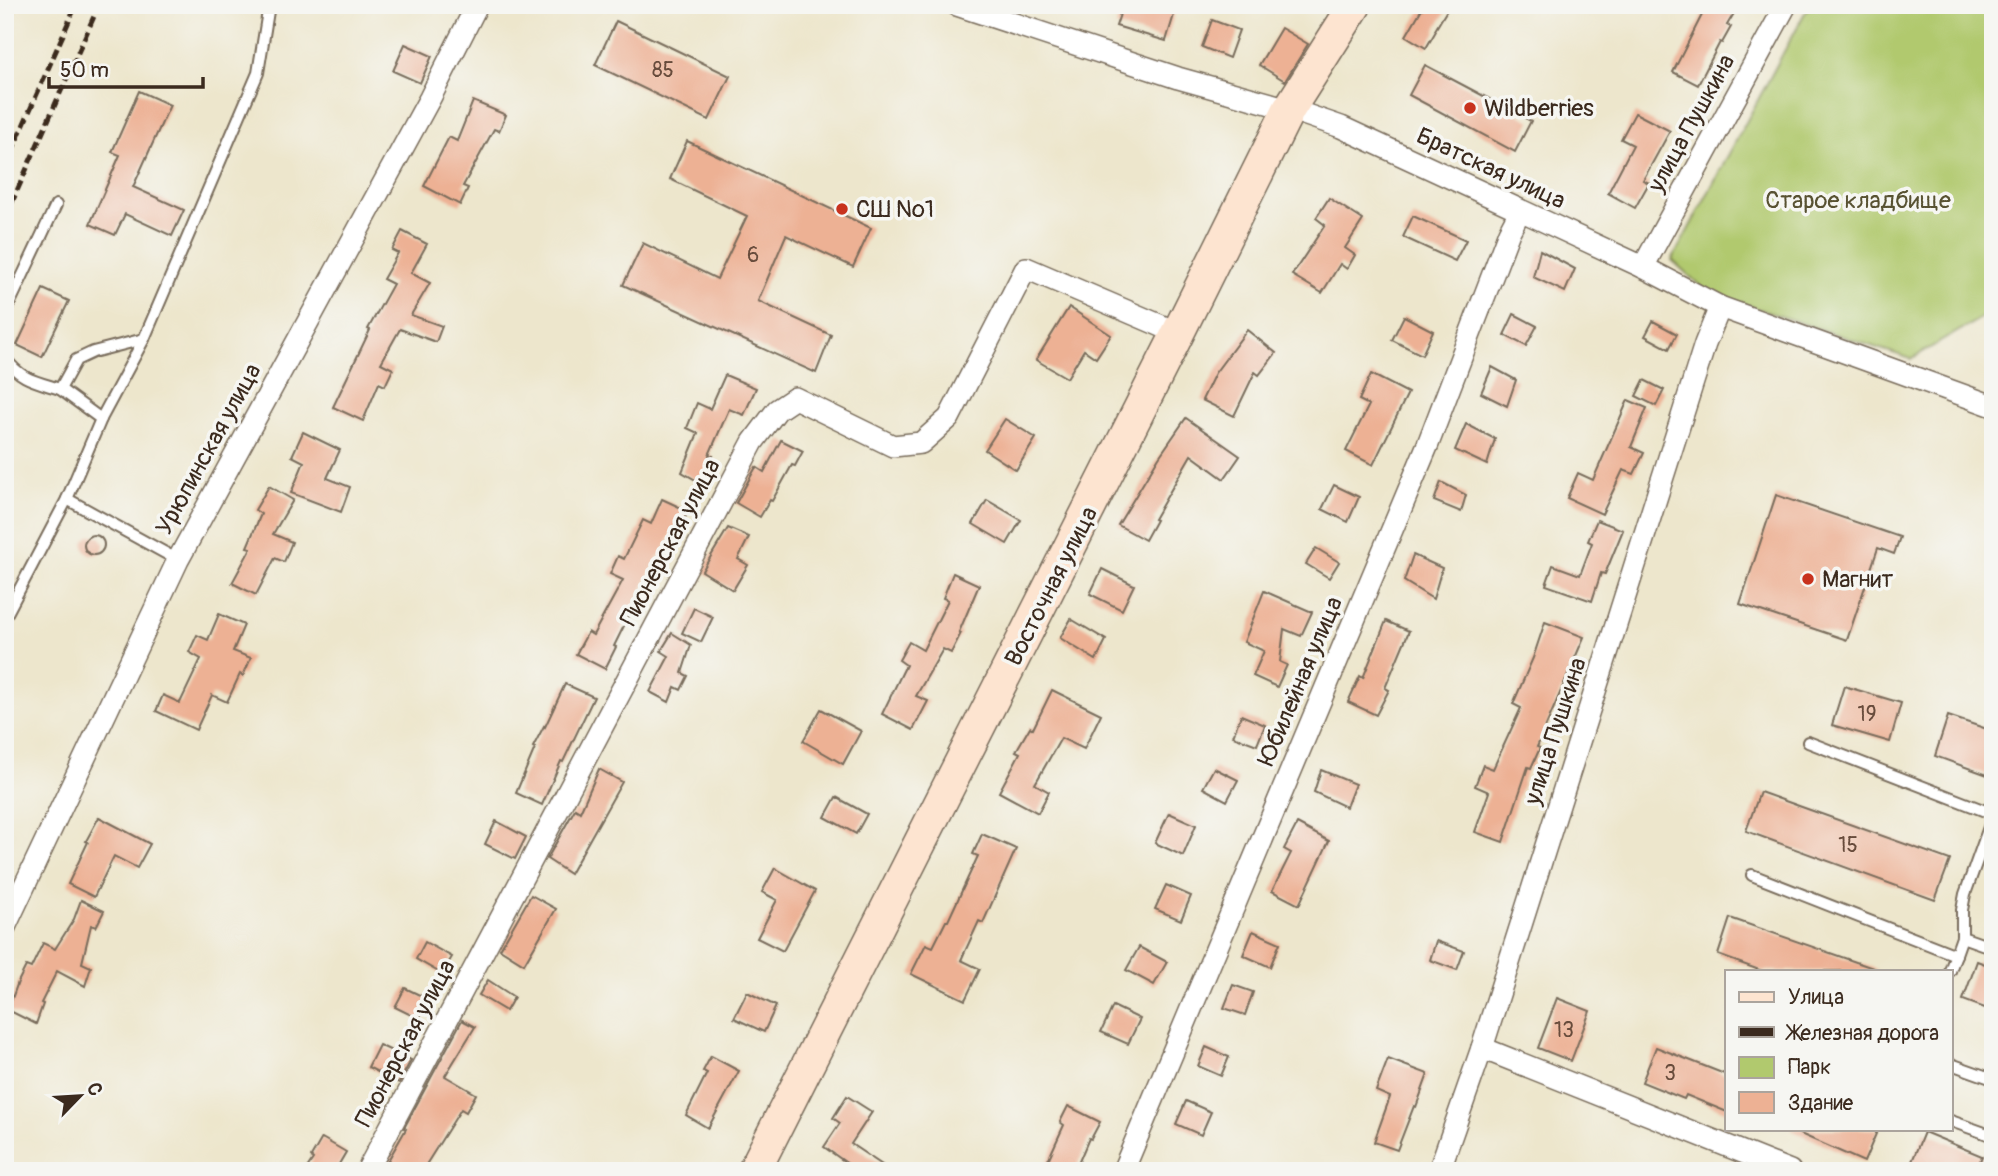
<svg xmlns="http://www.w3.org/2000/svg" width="1998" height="1176" viewBox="0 0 1998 1176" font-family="Pangolin,sans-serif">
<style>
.green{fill:#b1c96e;stroke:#767a46;stroke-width:2}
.building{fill:#edb194}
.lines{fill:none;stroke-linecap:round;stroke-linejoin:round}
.lane-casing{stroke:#796c5b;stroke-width:14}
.street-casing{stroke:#796c5b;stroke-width:24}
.secondary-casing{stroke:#796c5b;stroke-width:35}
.lane{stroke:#fff;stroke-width:10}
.street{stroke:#fff;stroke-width:21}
.secondary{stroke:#fde4d0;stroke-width:32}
.rail{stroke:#3b2a1e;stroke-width:5;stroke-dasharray:10 5;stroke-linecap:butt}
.poi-dot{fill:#c8321e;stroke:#f6f6f2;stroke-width:2.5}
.labels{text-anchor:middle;stroke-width:7;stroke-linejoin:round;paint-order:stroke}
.number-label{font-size:21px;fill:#684c3c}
.poi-label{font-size:24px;fill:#3b2a1e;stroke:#f6f6f2;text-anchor:start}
.street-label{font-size:24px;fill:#3b2a1e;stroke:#f6f6f2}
.park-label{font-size:24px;fill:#585232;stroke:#f6f6f2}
</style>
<rect width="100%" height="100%" fill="#f6f6f2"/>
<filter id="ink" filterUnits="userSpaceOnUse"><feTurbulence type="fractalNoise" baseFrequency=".0143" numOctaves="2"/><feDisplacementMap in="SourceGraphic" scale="14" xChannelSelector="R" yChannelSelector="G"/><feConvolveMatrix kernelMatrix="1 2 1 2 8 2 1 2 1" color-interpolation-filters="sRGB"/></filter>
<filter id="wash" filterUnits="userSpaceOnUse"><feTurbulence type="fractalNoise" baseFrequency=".00686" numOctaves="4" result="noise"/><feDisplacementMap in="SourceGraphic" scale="28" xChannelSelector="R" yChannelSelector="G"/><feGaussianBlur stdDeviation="1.57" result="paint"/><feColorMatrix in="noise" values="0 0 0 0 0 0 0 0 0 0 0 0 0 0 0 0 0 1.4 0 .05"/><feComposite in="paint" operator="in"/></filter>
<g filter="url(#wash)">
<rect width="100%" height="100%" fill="#ede6cc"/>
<path class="green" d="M1809,5H1993V311L1911,359L1707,292L1672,260Z"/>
<g id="blocks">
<g class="building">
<path d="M1123,5H1177L1166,41L1116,26Z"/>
<path d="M1424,5H1450L1435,30L1436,31L1426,48L1406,36Z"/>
<path d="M1707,5H1739L1727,25L1731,27L1722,43L1720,42L1698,85L1673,72Z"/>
<path d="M1212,20L1239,30L1229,58L1202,47Z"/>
<path d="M616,21L730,76L709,120L595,65Z"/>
<path d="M1281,28L1308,44L1285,81L1259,65Z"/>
<path d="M405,44L432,56L420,83L393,71Z"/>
<path d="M1425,65L1531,121L1515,152L1409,95Z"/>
<path d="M139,91L170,105L133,187L184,210L172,236L125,214L115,235L90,224L120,155L112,152Z"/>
<path d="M473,101L506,115L499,131L494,129L463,186L468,188L460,205L424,186L449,137L457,141Z"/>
<path d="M1635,113L1670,131L1643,180L1649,183L1635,208L1608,193L1633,145L1621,139Z"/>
<path d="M687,141L871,228L853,267L786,235L758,301L831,335L816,373L623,285L643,243L717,279L747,216L670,179Z"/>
<path d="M1329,198L1363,220L1345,248L1355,255L1347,269L1340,264L1322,293L1292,275L1325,225L1316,218Z"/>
<path d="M1413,216L1466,240L1455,261L1403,237Z"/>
<path d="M402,231L427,244L411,273L430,283L411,315L442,326L436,342L400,329L381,363L393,369L385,386L379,383L363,421L333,407L370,330L368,329L393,284L383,279L398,253L392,250Z"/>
<path d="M1540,250L1575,269L1565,292L1533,277Z"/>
<path d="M43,289L69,301L42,357L17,345Z"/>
<path d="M1069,307L1111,335L1096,358L1084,350L1067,378L1036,360Z"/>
<path d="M1514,314L1537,326L1526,346L1504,335Z"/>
<path d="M1404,316L1433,331L1422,355L1392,340Z"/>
<path d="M1653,321L1677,334L1669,349L1645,336Z"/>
<path d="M1247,330L1276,353L1259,375L1255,372L1234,416L1202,400L1215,373Z"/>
<path d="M1492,367L1516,380L1507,406L1481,393Z"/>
<path d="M1371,374L1408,393L1373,465L1346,451L1369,405L1359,400Z"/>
<path d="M725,375L756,388L744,415L729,409L709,455L713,456L701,483L682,472L698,433L687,428L697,403L710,409Z"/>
<path d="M1644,380L1664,390L1656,406L1636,396Z"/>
<path d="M1628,400L1647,408L1631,447L1644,453L1634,474L1623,470L1602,514L1567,498L1578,473L1593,480Z"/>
<path d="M1186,418L1240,456L1224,479L1191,455L1154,519L1156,520L1145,540L1118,525L1159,457Z"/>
<path d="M1005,419L1036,438L1016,470L985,450Z"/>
<path d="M1466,424L1495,439L1487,465L1455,450Z"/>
<path d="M303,432L340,450L327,478L350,487L341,512L291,493L304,462L292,456Z"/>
<path d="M781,440L803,451L795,466L792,465L772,501L770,500L760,517L736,503L756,467L764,472Z"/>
<path d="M1441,482L1466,495L1461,512L1434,501Z"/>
<path d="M1334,485L1359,497L1348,522L1322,509Z"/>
<path d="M269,486L293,500L273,534L292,542L284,562L275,558L256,595L232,583L251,548L247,547L261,514L255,510Z"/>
<path d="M1776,495L1900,537L1894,554L1878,548L1847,640L1740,604Z"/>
<path d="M662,499L688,511L679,532L674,529L661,556L659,555L614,646L616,647L605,669L576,654L588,632L593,635L623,580L610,574L618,556L624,559L643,520L651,524Z"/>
<path d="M987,500L1021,520L1007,544L973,524Z"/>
<path d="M1597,520L1623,530L1605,574L1601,573L1592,601L1546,585L1553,565L1580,575L1592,543L1588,541Z"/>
<path d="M728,528L749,537L738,559L748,565L733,590L702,571Z"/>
<circle cx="94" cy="545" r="10"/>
<path d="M1316,548L1339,562L1329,578L1306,564Z"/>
<path d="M1413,555L1442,568L1433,599L1404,581Z"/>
<path d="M1102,569L1134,585L1122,610L1090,594Z"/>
<path d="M953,573L979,585L959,632L961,633L951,653L943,649L916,696L928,701L913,730L882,714L906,665L899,660L909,642L923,650L948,600L943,598Z"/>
<path d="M1264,591L1312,612L1301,636L1284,629L1280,662L1287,665L1277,687L1253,676L1264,651L1244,642Z"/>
<path d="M694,608L713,617L701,642L682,633Z"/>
<path d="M219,614L244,625L233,651L251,658L243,676L240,674L227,702L212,695L196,730L156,711L163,695L180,703L201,659L189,652L197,635L208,640Z"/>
<path d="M1071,619L1106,640L1096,660L1060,638Z"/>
<path d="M1386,621L1409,631L1385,688L1389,690L1376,715L1348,702L1360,676L1363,678Z"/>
<path d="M1545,622L1584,637L1537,747L1540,748L1531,768L1528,767L1503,842L1475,832L1489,792L1475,786L1483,765L1493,769L1521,708L1513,704L1533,658Z"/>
<path d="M672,633L691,645L682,673L688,676L681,690L675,687L669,702L650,692L669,656L661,651Z"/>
<path d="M565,684L594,697L563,762L561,761L542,805L516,793L535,748L533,747L544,726L545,727Z"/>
<path d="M1844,686L1901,703L1890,742L1832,725Z"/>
<path d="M1052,690L1101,714L1084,749L1061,738L1035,784L1049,792L1038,813L999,792L1020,753L1016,751L1030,727L1033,729Z"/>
<path d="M821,709L861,731L843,764L803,741Z"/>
<path d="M1241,715L1265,725L1257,745L1233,736Z"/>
<path d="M1948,716L1993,731V777L1935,756Z"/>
<path d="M1214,768L1238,780L1227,801L1203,788Z"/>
<path d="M599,769L622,782L570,874L547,859L575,809L580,812Z"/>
<path d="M1321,770L1355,784L1346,807L1314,792Z"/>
<path d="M1760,792L1950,860L1935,900L1746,831Z"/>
<path d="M836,797L867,814L856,834L825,817Z"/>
<path d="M1169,813L1196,825L1183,856L1155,843Z"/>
<path d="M99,817L150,844L137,868L114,856L94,897L68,884L88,842L86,841Z"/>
<path d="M496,821L526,837L515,859L485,844Z"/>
<path d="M1297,824L1329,841L1299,905L1272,891L1291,853L1284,849Z"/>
<path d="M982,834L1016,849L983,923L979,921L961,960L980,969L965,1000L911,974L926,944L933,947L946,921H948L978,856L973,854Z"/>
<path d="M775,868L815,891L783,951L757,938L777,900L762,892Z"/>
<path d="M1166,885L1191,896L1181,920L1155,909Z"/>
<path d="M531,895L556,909L524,964L500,949Z"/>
<path d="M81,900L104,911L96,927L91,925L82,963L91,967L85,986L57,971L41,1003L43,1004L36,1024L8,1010L18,982L26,966L31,968L43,943L55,949L74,919Z"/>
<path d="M1730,918L1876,969V971H1762L1718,955Z"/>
<path d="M1253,931L1280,943L1270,967L1243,955Z"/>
<path d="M1436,941L1464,951L1457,970L1430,960Z"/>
<path d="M425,942L452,957L442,974L416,959Z"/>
<path d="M1139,947L1167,962L1154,985L1126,970Z"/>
<path d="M1977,961L1993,967V1011L1963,1000Z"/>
<path d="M488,980L514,997L506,1011L479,995Z"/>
<path d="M1233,985L1253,992L1245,1015L1224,1008Z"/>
<path d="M405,988L428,999L419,1019L395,1007Z"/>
<path d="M747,992L776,1006L764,1032L734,1018Z"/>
<path d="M1557,998L1590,1011L1571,1061L1538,1048Z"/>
<path d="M1113,1006L1140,1019L1128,1044L1101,1032Z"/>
<path d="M462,1020L475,1027L445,1076L476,1094L466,1112L461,1109L422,1171H397L386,1164L406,1129L404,1128Z"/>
<path d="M379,1045L411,1060L399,1083L368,1067Z"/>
<path d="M1206,1047L1229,1057L1221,1076L1198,1066Z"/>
<path d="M1656,1047L1727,1075V1112L1686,1095L1684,1099L1642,1082Z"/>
<path d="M711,1056L739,1071L708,1128L686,1115L707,1073L703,1071Z"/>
<path d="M1388,1059L1428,1074L1416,1107L1414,1106L1397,1150L1374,1142L1390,1097L1376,1091Z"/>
<path d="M847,1096L872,1112L851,1144L891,1171H858L824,1147L840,1123L833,1118Z"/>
<path d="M1186,1101L1211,1112L1201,1135L1176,1124Z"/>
<path d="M1068,1106L1100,1122L1091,1139L1089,1138L1075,1171H1043L1064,1125L1060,1122Z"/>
<path d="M1789,1129H1878L1864,1162Z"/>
<path d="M1924,1132L1982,1156L1976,1171H1908Z"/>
<path d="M322,1138L346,1152L335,1171H305L313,1159L311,1157Z"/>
</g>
</g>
</g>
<g filter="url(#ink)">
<use href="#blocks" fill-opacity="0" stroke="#796c5b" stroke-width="2"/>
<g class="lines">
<g class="lane-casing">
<g id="lane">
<path d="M5,313L56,205"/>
<path d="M5,358C21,380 35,381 60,389"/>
<path d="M101,419L60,389L76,360L93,352L144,339"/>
<path d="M67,499L178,560"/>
<path d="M5,617L67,499L101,419L144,339L258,73L269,5"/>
<path d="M1808,742L1993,814"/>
<path d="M1752,875L1956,955"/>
<path d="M1962,937L1993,948"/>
<path d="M1950,971L1962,937V910L1965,894L1993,816"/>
<path d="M1951,1064L1993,1079"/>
<path d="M1951,1121L1993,1136"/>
</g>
</g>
<g class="street-casing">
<g id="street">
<path d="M957,5L1178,78L1289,109L1341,127L1643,267L1720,307L1993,406"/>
<path d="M1643,267L1786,5"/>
<path d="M5,927L178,560L430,98L477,5"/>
<path d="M1482,1048L1790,1171"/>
<path d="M367,1171L753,442L777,410L795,398L893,446L921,443L949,418L1026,268L1178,333"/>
<path d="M1123,1171L1428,444L1509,232L1520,211"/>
<path d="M1439,1171L1482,1048L1705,344L1720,307"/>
</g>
</g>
<g class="secondary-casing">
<path id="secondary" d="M754,1171L1178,333L1289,109L1355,5"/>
</g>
<use href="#lane" class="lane"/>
<use href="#street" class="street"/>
<use href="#secondary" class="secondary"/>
<g class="rail">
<path d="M5,167L76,5"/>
<path d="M5,218L99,5"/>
</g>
</g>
</g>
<g class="poi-dot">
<circle cx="1470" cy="108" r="7"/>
<circle cx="842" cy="209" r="7"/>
<circle cx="1808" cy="579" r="7"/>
</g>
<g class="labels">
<g class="number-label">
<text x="663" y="77">85</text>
<text x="753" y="262">6</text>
<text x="1867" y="721">19</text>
<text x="1848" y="852">15</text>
<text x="1564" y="1037">13</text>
<text x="1670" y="1080">3</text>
</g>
<g class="poi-label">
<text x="1484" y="116">Wildberries</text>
<text x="856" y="217">СШ №1</text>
<text x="1822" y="587">Магнит</text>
</g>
<g class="street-label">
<text transform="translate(1691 123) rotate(-61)" y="8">улица Пушкина</text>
<text transform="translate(1491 168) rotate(25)" y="8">Братская улица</text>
<text transform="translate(208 449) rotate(-61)" y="8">Урюпинская улица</text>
<text transform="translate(670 542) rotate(-62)" y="8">Пионерская улица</text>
<text transform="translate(1051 586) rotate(-63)" y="8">Восточная улица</text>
<text transform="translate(1300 681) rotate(-67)" y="8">Юбилейная улица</text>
<text transform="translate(1555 731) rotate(-72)" y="8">улица Пушкина</text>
<text transform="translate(405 1043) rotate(-62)" y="8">Пионерская улица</text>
</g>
<g class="park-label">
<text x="1858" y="208">Старое кладбище</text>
</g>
</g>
<rect width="1998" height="1176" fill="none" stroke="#f6f6f2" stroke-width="28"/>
<rect x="1725" y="970" width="228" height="161" fill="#f6f6f2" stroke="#aba49d" stroke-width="2"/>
<rect x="1739" y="992" width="35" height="10" fill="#fde4d0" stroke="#aba49d" stroke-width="2"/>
<text x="1788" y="1004" font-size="21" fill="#3b2a1e">Улица</text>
<rect x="1739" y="1027" width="35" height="10" fill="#3b2a1e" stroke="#aba49d" stroke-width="2"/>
<text x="1788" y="1040" font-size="21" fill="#3b2a1e">Железная дорога</text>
<rect x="1739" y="1057" width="35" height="21" fill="#b1c96e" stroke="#aba49d" stroke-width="2"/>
<text x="1788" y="1074" font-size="21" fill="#3b2a1e">Парк</text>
<rect x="1739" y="1092" width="35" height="21" fill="#edb194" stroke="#aba49d" stroke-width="2"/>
<text x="1788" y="1110" font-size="21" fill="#3b2a1e">Здание</text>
<g transform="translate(80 1096) rotate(65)" stroke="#f6f6f2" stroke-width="5" paint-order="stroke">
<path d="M0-5L12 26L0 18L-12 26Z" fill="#3b2a1e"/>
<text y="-10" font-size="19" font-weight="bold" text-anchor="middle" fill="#3b2a1e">С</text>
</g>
<path d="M49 77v10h154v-10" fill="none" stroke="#3b2a1e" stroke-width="3.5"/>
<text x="60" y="77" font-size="21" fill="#3b2a1e" stroke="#f6f6f2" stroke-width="5" paint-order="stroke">50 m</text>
</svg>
